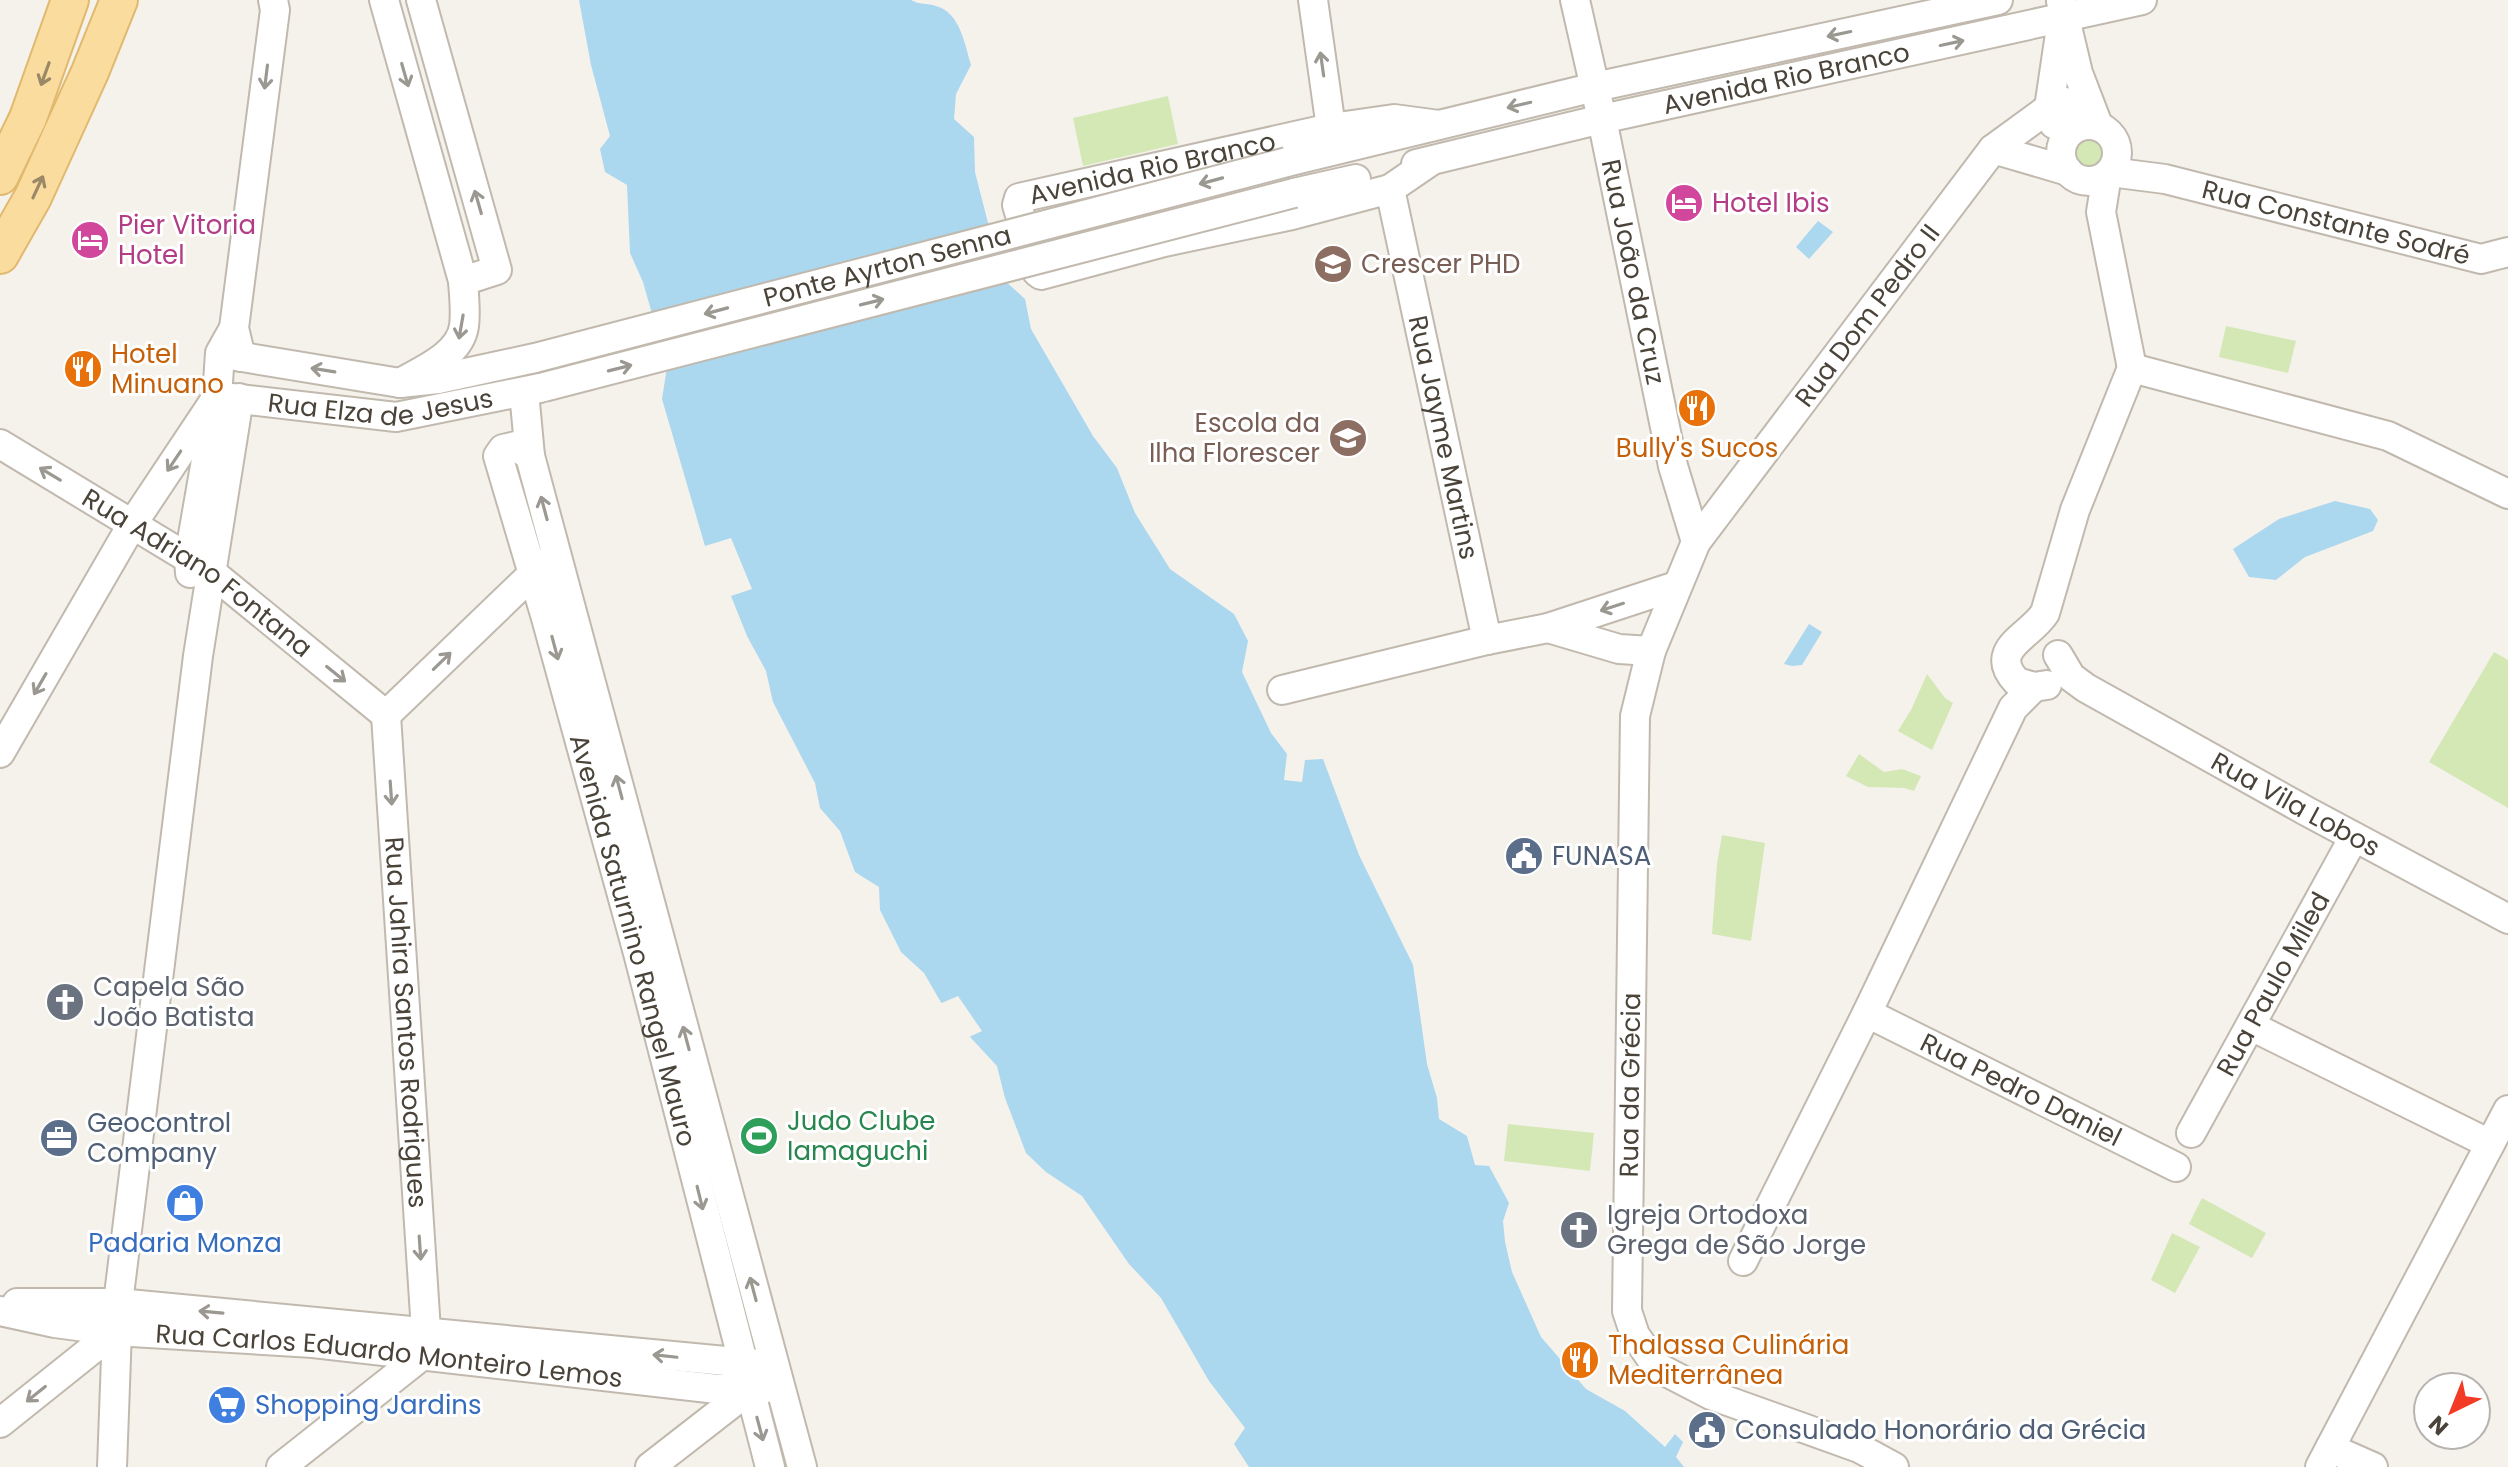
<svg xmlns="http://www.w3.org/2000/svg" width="2508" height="1467" viewBox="0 0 2508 1467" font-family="Poppins,sans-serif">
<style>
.green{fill:#d4e8b6}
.water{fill:#abd7ef}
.pier{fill:#f5f2ec}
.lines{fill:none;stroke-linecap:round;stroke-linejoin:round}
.minor-casing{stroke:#c1b9ae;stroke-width:32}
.major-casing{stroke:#e1b96e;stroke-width:40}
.minor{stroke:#fff;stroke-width:28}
.major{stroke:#fbdc9f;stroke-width:36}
.minor-bridge-casing{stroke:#c1b9ae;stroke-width:32;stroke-linecap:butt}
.minor-bridge{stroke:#fff;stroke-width:28}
.oneway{stroke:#9b9892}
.oneway2{stroke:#9a8867}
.labels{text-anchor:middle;stroke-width:6;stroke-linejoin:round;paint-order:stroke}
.street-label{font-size:26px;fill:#4a4339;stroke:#fff}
.hotel-label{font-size:26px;fill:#b23c85;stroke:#fff;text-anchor:start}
.education-label{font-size:26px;fill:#785e54;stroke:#fff;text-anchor:start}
.food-label{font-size:26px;fill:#c56008;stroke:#fff;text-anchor:start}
.service-label{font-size:26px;fill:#4e5e75;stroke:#fff;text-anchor:start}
.worship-label{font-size:26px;fill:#5b616d;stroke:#fff;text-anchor:start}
.leisure-label{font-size:26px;fill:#27864d;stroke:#fff;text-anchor:start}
.shop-label{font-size:26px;fill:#366cbe;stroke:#fff}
</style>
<rect width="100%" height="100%" fill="#f5f2ec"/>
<g class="green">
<path d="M1168,96L1178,144L1083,166L1073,118Z"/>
<circle cx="2088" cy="153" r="24"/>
<path d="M2226,326L2296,341L2288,373L2219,357Z"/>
<path d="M2494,652L2508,660V808L2429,762Z"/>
<path d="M1927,674L1945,698L1953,703L1932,750L1898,731L1911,710Z"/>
<path d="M1859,754L1884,772L1902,769L1921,776L1914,791L1904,788L1868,787L1846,776Z"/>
<path d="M1722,835L1765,843L1751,941L1712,934L1717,864Z"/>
<path d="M1508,1124L1594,1133L1590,1171L1504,1161Z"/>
<path d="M2202,1198L2266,1233L2252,1258L2189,1224Z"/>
<path d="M2172,1233L2200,1247L2175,1293L2151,1280Z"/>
</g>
<g class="water">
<path d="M579,0H911C919,5 927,3 936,6C960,12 965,45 971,65L956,94L954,119L974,137L975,172L1002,278L1025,299L1031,329L1093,436L1117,468L1135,513L1170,569L1234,614L1248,641L1242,672L1271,733L1287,754L1284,780L1302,782L1305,760L1323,759L1359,855L1413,965L1427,1064L1437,1098L1439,1119L1467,1136L1475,1165L1489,1166L1509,1203L1503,1221L1505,1242L1512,1272L1541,1337L1586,1389L1625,1411L1665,1447L1675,1434L1683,1442L1676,1457L1684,1467H1249L1234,1444L1245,1428L1209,1381L1161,1298L1129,1264L1082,1196L1046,1172L1026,1153L1005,1098L997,1066L946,1011L924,973L901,952L880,910L879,887L855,872L840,831L820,808L815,783L773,702L766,671L747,636L731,596L752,589L731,538L705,546L662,399L667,367L643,282L630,253L627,185L605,172L600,149L610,136L591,65Z"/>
<path d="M1818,221L1833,232L1809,259L1796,247Z"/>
<path d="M2335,501L2370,509L2378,520L2373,531L2305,557L2276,580L2249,577L2233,549L2279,519Z"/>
<path d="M1809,624L1822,632L1802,665L1792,666L1784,664Z"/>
</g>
<path class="pier" d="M958,996L982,1031L967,1038L943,1014L937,1005Z"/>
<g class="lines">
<g class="minor-casing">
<g id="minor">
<path d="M384,0L463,281C464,296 466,312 464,326C460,355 423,370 400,383"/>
<path d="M421,0L497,270L463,281"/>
<path d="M1313,0L1331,128"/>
<path id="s1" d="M1575,0L1602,119L1673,466L1696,542"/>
<path d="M2061,1L2078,73L2098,125"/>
<path d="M2054,124L2049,108L2061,27"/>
<circle cx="2089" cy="153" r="28"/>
<path d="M1993,149L2068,171"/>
<path id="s2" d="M1431,161L1390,189L1292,215L1164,242L1041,275L1037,272L1017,205L1019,198L1331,128L1394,119L1439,125"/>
<path d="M1287,162L1595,87L1998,0"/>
<path id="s3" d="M1416,164L1602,119L2142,0"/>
<path id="s4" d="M2110,172L2165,179L2481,259L2508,252"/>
<path d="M2107,175L2101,212L2132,368"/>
<path id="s5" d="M1390,189L1487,640"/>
<path d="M1294,193L1356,179"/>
<path d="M224,354L400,383L438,379L535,358"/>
<path d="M241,357L234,328L275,10L273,0"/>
<path d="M2132,368L2388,436L2508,494"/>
<path d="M524,392L530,456L802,1467"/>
<path id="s6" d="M222,397L396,417L540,388"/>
<path id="s7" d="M0,444L211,572L386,715"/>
<path id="s8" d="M530,456L516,446L503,449L498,456L546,618L638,953L770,1467"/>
<path d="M190,573L189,558L217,397L220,353L234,328"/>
<path d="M1548,628L1619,649L1651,651"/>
<path id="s9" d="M2058,655L2071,677L2086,688L2308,812L2508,919"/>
<path d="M2047,685L2034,687L2017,682C1986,649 2030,637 2045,613L2075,510L2132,368"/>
<path d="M1282,690L1487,640L1548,628L1676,586"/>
<path id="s10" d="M386,715L426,1331L424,1349"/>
<path d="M386,715L544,563"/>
<path d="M0,753L133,523L217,397"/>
<path id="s11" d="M1867,1013L2176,1167"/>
<path d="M2251,1026L2490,1144"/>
<path id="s12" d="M2191,1133L2354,837"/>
<path d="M1743,1261L1867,1013L2013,708L2034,687"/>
<path d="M17,1303H118L757,1364"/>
<path id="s13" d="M0,1311L55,1323L115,1331L313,1343L717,1389L766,1388"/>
<path d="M0,1423L115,1331"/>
<path d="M2330,1448L2373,1467"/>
<path d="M112,1467L118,1303L198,656L239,398"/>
<path d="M281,1467L424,1354"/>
<path d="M650,1467L749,1390"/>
<path id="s14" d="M1894,1467L1859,1448L1711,1395L1657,1367L1635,1335L1627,1311L1635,716L1651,651L1696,542L1993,149L2049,108L2066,102L2092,115"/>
<path d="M2320,1467L2508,1110"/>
</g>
</g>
<g class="major-casing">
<g id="major">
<path d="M0,176L28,118L70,0"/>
<path d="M0,255L33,197L90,72L119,0"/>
</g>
</g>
<use href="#minor" class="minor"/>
<use href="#major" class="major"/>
<g class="minor-bridge-casing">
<g id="minor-bridge">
<path id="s15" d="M535,358L1287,162"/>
<path d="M544,387L1294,193"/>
</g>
</g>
<use href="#minor-bridge" class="minor-bridge"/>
</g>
<defs><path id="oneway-shaft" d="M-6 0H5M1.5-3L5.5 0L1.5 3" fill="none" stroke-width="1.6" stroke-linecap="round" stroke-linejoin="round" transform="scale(2)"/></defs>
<g class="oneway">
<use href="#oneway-shaft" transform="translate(1839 34) rotate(168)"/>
<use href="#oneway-shaft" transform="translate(1952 43) rotate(-12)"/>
<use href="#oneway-shaft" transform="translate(1322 64) rotate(-98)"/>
<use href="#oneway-shaft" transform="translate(405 75) rotate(74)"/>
<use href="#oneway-shaft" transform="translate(266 77) rotate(97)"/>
<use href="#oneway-shaft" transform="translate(1519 105) rotate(167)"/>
<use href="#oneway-shaft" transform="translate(1211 181) rotate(165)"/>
<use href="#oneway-shaft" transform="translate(478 202) rotate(-106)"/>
<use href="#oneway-shaft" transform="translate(872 302) rotate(-14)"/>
<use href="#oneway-shaft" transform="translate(716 311) rotate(165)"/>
<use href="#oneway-shaft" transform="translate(461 327) rotate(100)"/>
<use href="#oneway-shaft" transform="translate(620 368) rotate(-14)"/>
<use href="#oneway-shaft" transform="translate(323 370) rotate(-171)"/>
<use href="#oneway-shaft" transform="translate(174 461) rotate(124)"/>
<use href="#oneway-shaft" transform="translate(50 474) rotate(-149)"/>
<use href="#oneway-shaft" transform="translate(544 508) rotate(-105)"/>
<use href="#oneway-shaft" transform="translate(1612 607) rotate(162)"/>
<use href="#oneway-shaft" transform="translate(555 648) rotate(75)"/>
<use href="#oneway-shaft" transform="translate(442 661) rotate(-44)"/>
<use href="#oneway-shaft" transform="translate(336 674) rotate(39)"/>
<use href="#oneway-shaft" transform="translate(40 684) rotate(120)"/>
<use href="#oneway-shaft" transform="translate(619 787) rotate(-105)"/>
<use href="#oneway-shaft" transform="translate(391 793) rotate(86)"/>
<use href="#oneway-shaft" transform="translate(686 1038) rotate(-105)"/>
<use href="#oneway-shaft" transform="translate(700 1198) rotate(76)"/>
<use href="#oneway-shaft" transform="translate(420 1248) rotate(86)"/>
<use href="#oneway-shaft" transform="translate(753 1289) rotate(-105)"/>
<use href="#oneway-shaft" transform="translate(211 1312) rotate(-175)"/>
<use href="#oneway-shaft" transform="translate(665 1356) rotate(-174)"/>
<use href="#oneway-shaft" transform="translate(36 1394) rotate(141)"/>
<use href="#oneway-shaft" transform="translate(760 1429) rotate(75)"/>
</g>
<g class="oneway2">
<use href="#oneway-shaft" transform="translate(45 74) rotate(110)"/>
<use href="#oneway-shaft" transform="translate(38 187) rotate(-65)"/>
</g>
<defs>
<g id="hotel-disc" transform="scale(2)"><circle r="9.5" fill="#d1479c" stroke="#fff"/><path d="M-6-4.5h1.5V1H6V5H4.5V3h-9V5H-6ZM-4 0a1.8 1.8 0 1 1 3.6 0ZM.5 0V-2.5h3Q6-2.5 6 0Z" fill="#fff"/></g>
<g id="school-disc" transform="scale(2)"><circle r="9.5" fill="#8d6e63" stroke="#fff"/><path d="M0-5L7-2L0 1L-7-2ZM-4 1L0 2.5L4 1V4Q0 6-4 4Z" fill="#fff"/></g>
<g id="restaurant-disc" transform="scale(2)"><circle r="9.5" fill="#e8710a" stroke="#fff"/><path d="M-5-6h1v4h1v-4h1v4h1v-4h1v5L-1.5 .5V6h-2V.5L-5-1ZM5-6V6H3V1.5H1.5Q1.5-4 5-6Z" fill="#fff"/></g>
<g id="civic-disc" transform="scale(2)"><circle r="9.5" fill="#5c6f8a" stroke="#fff"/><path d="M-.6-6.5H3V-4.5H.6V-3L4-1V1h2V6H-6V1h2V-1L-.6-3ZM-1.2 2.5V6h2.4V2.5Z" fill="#fff"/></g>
<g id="church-disc" transform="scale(2)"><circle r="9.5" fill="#6b7280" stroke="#fff"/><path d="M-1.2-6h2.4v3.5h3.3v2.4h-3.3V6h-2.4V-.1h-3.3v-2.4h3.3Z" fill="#fff"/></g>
<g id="stadium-disc" transform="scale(2)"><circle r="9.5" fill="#2e9e5b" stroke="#fff"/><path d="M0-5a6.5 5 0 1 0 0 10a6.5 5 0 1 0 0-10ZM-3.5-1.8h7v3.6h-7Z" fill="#fff"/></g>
<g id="office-disc" transform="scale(2)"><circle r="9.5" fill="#5c6f8a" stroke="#fff"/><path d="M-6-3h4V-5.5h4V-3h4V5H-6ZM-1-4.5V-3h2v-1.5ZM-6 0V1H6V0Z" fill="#fff"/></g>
<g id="shop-disc" transform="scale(2)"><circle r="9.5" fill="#3f7fe0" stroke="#fff"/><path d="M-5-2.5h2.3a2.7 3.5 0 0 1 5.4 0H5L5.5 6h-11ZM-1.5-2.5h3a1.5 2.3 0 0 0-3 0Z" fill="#fff"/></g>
<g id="supermarket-disc" transform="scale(2)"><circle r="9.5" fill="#3f7fe0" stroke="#fff"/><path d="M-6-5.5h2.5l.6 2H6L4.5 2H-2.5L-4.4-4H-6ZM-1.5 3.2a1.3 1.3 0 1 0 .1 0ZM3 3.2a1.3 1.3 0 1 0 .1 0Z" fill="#fff"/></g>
</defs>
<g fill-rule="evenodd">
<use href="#hotel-disc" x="1684" y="203"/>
<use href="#hotel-disc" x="90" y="240"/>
<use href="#school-disc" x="1333" y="264"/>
<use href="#restaurant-disc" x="83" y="369"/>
<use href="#restaurant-disc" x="1697" y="408"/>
<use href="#school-disc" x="1348" y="438"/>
<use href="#civic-disc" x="1524" y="856"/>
<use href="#church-disc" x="65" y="1002"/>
<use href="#stadium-disc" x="759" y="1136"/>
<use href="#office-disc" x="59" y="1138"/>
<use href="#shop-disc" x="185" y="1203"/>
<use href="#church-disc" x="1579" y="1230"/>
<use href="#restaurant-disc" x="1580" y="1360"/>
<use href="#supermarket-disc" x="227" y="1405"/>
<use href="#civic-disc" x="1707" y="1430"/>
</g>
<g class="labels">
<g class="street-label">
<text dy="9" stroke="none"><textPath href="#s3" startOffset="380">Avenida Rio Branco</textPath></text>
<text dy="9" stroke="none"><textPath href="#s2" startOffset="628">Avenida Rio Branco</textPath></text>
<text dy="9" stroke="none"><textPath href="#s4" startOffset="232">Rua Constante Sodré</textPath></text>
<text dy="9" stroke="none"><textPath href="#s15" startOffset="364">Ponte Ayrton Senna</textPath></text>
<text dy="9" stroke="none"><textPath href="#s1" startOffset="278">Rua João da Cruz</textPath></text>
<text dy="9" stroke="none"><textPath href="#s14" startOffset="1386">Rua Dom Pedro II</textPath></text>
<text dy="9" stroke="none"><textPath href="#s6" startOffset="160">Rua Elza de Jesus</textPath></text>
<text dy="9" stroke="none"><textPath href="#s5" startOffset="254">Rua Jayme Martins</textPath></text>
<text dy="9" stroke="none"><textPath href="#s7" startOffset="236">Rua Adriano Fontana</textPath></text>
<text dy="9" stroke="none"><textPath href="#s9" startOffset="284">Rua Vila Lobos</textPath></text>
<text dy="9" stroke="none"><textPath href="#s8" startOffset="542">Avenida Saturnino Rangel Mauro</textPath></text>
<text dy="9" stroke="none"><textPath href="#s12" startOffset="170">Rua Paulo Miled</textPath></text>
<text dy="9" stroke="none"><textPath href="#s10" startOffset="308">Rua Jahira Santos Rodrigues</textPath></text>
<text dy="9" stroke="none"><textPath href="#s14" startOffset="548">Rua da Grécia</textPath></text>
<text dy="9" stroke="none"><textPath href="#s11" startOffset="172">Rua Pedro Daniel</textPath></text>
<text dy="9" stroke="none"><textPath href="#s13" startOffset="392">Rua Carlos Eduardo Monteiro Lemos</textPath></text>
</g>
<g class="hotel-label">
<text x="1712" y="212">Hotel Ibis</text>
<text x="118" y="234">Pier Vitoria<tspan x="118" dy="30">Hotel</tspan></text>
</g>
<g class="education-label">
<text x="1361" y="273">Crescer PHD</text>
<text x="1320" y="432" text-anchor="end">Escola da<tspan x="1320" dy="30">Ilha Florescer</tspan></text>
</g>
<g class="food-label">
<text x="111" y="363">Hotel<tspan x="111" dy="30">Minuano</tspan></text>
<text x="1697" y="457" text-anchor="middle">Bully's Sucos</text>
<text x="1608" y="1354">Thalassa Culinária<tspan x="1608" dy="30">Mediterrânea</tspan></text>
</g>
<g class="service-label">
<text x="1552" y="865">FUNASA</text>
<text x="87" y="1132">Geocontrol<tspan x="87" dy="30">Company</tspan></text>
<text x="1735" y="1439">Consulado Honorário da Grécia</text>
</g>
<g class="worship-label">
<text x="93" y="996">Capela São<tspan x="93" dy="30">João Batista</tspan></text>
<text x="1607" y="1224">Igreja Ortodoxa<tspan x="1607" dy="30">Grega de São Jorge</tspan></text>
</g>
<g class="leisure-label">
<text x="787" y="1130">Judo Clube<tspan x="787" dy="30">Iamaguchi</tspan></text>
</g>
<g class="shop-label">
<text x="185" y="1252">Padaria Monza</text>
<text x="255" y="1414" text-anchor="start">Shopping Jardins</text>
</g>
</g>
<g transform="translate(2452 1411) rotate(223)"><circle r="38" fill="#ffffff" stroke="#b7b4b0" stroke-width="2"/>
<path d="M0-6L14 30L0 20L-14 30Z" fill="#f33a25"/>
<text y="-12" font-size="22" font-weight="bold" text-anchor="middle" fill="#4a4339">N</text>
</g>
</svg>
